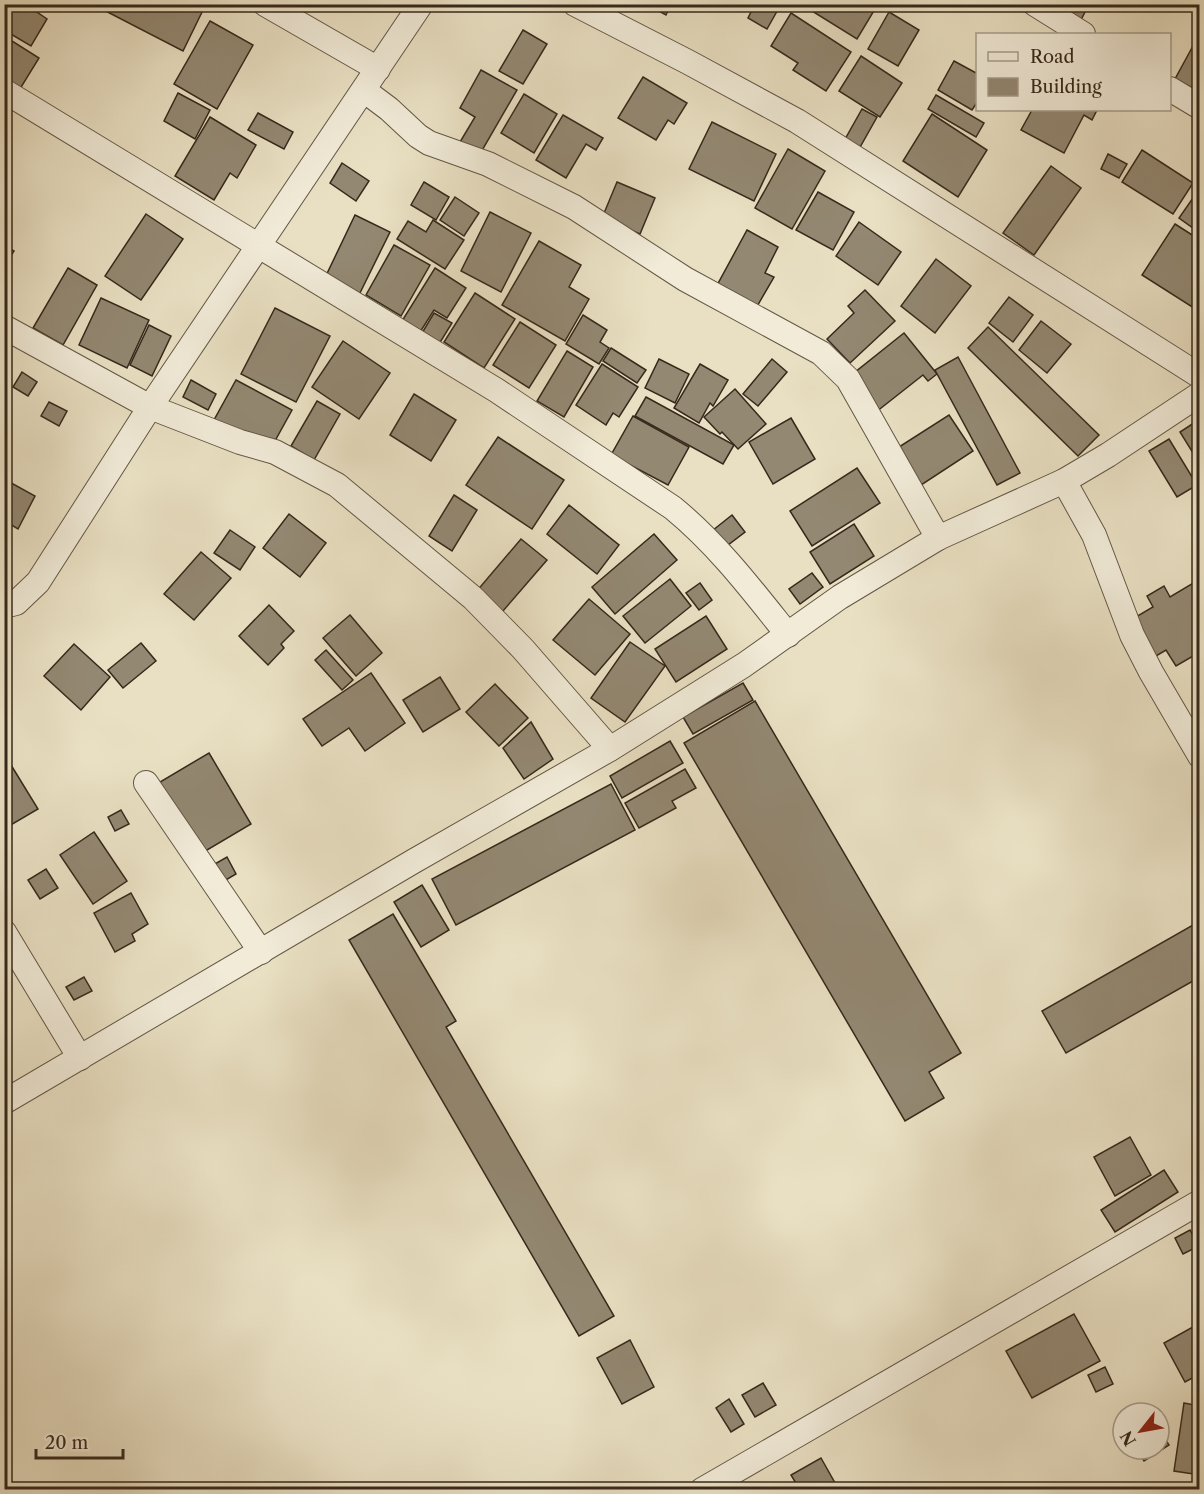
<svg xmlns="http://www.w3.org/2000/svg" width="1204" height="1494" viewBox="0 0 1204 1494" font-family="'Libre Caslon Text',serif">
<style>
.building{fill:#938872;stroke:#36291b;stroke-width:1.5}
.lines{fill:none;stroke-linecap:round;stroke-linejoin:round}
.street-casing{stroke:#635745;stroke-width:26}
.street{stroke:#f1ebd8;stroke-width:24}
</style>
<rect width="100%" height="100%" fill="#e9e0c3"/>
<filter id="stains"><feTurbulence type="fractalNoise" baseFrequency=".00333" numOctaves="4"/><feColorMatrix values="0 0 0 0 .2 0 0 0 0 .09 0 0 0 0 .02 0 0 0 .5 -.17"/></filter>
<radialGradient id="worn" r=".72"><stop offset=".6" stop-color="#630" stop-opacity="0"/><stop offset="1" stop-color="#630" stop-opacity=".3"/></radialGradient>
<g class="building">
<path d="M4,4H25L47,19L31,46L4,30Z"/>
<path d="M198,4L204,8L183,51L94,5Z"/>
<path d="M646,4H671L666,15Z"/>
<path d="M755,4L780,6L767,29L748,18Z"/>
<path d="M804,4H878L857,39L804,6Z"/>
<path d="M1048,4H1089L1080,22Z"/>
<path d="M889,12L919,30L898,66L868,49Z"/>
<path d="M791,13L851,52L826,91L793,70L798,63L771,46Z"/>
<path d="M210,21L253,45L217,109L174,84Z"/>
<path d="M523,30L547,44L523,84L499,71Z"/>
<path d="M1200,33V92L1175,79Z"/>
<path d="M4,36L39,58L15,97L4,90Z"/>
<path d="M861,56L902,83L880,117L839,91Z"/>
<path d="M954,61L978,74V101L972,110L938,90Z"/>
<path d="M481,70L517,90L480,154L460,142L475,117L460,108Z"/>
<path d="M643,77L687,103L674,124L668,120L656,140L618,118Z"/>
<path d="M178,93L210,110L195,139L164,121Z"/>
<path d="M524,94L557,114L534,153L501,133Z"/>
<path d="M936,95L984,123L976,137L928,109Z"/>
<path d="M862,109L877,117L859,149L844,141Z"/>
<path d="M1032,110H1097L1092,120L1084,115L1064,153L1021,130Z"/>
<path d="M258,113L293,132L284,149L248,130Z"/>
<path d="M932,114L987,150L958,197L903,161Z"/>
<path d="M563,115L603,138L596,150L586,144L566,178L536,160Z"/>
<path d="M210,117L256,145L237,178L230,173L214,200L175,176Z"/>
<path d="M712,122L776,154L754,201L689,169Z"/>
<path d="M788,149L825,171L792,229L755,208Z"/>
<path d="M1142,150L1193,183L1173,214L1122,182Z"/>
<path d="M1108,154L1127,164L1119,178L1101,169Z"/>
<path d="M342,163L369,181L356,201L330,183Z"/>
<path d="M1051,166L1081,188L1034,255L1003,233Z"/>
<path d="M424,182L449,197L436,220L411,205Z"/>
<path d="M617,182L655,198L640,234L602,218Z"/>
<path d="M1200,188V233L1179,218Z"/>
<path d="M818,192L854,212L833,250L796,230Z"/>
<path d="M455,197L479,213L464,236L440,220Z"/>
<path d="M490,212L531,233L501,292L461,271Z"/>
<path d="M146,214L183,239L141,300L105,276Z"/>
<path d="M355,215L390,232L356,301L322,284Z"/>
<path d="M433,220L464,240L445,269L397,239L408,221L426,232Z"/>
<path d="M859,222L901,252L878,285L836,256Z"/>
<path d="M1175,224L1200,240V306L1197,310L1142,275Z"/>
<path d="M747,230L778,247L765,273L774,277L755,310L715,289Z"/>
<path d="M539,241L581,265L569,287L589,299L565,341L502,305Z"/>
<path d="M4,245L14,251L4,267Z"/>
<path d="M394,245L430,265L401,316L366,295Z"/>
<path d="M936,259L971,286L935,333L901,306Z"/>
<path d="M68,268L97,285L63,345L33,328Z"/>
<path d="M435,268L466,288L447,318L434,310L415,340L397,329Z"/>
<path d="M865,290L895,321L850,363L827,339L854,313L848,306Z"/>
<path d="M475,293L515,319L484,368L444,342Z"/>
<path d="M1009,297L1033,315L1013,342L989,323Z"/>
<path d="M101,298L149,320L127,368L79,345Z"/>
<path d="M275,308L330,336L296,402L241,374Z"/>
<path d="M434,313L452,323L436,349L419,338Z"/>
<path d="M583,315L607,330L600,342L609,348L599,364L566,344Z"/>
<path d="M1041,321L1071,344L1047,373L1019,350Z"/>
<path d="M520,322L556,345L529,388L493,365Z"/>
<path d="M149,325L171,336L152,376L130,365Z"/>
<path d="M988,327L1099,435L1078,456L968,348Z"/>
<path d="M904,333L937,374L928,381L923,375L876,412L849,377Z"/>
<path d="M343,341L390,373L359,419L312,387Z"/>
<path d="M611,348L646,370L637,383L603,361Z"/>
<path d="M567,351L593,367L564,417L537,401Z"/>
<path d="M958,357L1020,473L997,485L935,370Z"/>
<path d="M659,359L689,374L675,403L645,388Z"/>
<path d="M772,359L787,372L758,406L743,394Z"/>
<path d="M602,364L638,387L619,417L613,413L606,425L576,405Z"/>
<path d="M700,364L728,380L713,406L710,403L699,423L674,408Z"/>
<path d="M22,372L37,382L28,396L13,387Z"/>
<path d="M191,380L216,394L208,410L183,397Z"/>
<path d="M236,380L292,410L270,450L214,420Z"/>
<path d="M735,389L766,424L738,449L722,432L720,434L704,417Z"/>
<path d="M414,394L456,420L431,461L390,435Z"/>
<path d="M646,397L734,445L723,464L635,416Z"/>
<path d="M317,401L340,414L314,460L291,446Z"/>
<path d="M49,402L67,411L59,426L41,416Z"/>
<path d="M949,415L973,451L912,491L888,454Z"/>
<path d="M633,416L689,447L668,485L611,455Z"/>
<path d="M791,418L815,459L773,484L749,442Z"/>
<path d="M1200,419V449L1193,453L1180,432Z"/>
<path d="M498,437L564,480L532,529L466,485Z"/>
<path d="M1169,439L1197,485L1177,497L1149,451Z"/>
<path d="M857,468L880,503L812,546L790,511Z"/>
<path d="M4,479L35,496L18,529L10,524L4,534Z"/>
<path d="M454,495L477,510L452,551L429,536Z"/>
<path d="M569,505L619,545L597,574L547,534Z"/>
<path d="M289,514L326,543L300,577L263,548Z"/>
<path d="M732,515L745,532L711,558L698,542Z"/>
<path d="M854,524L874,556L830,584L810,552Z"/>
<path d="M230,530L255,547L240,570L214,553Z"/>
<path d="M654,534L677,560L615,614L592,587Z"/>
<path d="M521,539L547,560L490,626L465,605Z"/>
<path d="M201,552L231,578L194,620L164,594Z"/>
<path d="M812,573L823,587L800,604L789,589Z"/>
<path d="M670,579L691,606L645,643L623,616Z"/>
<path d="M1200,579V652L1176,666L1166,650L1151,659L1129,621L1153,607L1147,596L1164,586L1170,597Z"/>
<path d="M700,583L712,600L699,610L686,593Z"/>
<path d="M589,599L630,634L595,675L553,640Z"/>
<path d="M269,605L294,631L281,644L284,648L268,665L239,636Z"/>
<path d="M350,615L382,653L356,676L323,638Z"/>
<path d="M706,616L727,649L676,682L655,649Z"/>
<path d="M630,642L665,666L625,722L591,698Z"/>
<path d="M141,643L156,661L123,688L108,670Z"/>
<path d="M74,644L110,677L81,710L44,676Z"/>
<path d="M326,650L353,680L342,690L315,660Z"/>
<path d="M371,673L405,723L365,751L349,728L322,746L303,719Z"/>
<path d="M440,677L460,709L423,732L403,700Z"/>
<path d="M743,683L753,700L693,734L683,717Z"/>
<path d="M495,684L528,718L499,746L466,712Z"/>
<path d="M755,701L961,1053L929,1072L944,1098L905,1121L684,743Z"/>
<path d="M531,722L553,759L524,779L503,748Z"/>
<path d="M670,741L683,763L622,798L610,776Z"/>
<path d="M209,753L251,824L197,856L155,785Z"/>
<path d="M11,765L38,809L4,829V769Z"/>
<path d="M685,769L696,788L672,801L676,808L639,828L625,803Z"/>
<path d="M611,784L635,830L456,925L432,879Z"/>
<path d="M121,810L129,824L115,831L108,817Z"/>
<path d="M94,832L127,881L93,904L60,855Z"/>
<path d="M227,857L236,874L209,890L199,873Z"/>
<path d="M46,869L58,888L40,899L28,880Z"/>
<path d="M422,885L449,930L421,947L394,902Z"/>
<path d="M131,893L148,924L132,934L135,941L115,952L94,913Z"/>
<path d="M393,914L456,1021L446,1027L614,1316L579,1336L349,940Z"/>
<path d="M1200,921V977L1066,1053L1042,1011Z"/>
<path d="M84,977L92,991L74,1000L66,987Z"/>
<path d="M1130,1137L1151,1175L1115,1196L1094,1157Z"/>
<path d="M1164,1170L1178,1192L1115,1232L1101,1210Z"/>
<path d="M1190,1230L1199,1246L1183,1254L1175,1238Z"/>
<path d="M1074,1314L1100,1361L1032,1398L1006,1351Z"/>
<path d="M1200,1323V1374L1185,1382L1164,1343Z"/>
<path d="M630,1340L654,1387L622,1404L597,1358Z"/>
<path d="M1105,1367L1113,1384L1096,1392L1088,1375Z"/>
<path d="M763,1383L776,1405L755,1417L742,1395Z"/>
<path d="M729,1399L744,1424L731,1432L716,1408Z"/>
<path d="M1184,1403L1200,1406V1475L1174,1471Z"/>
<path d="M1159,1429L1169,1445L1144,1461L1137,1449H1159Z"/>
<path d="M821,1458L839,1490H800L791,1475Z"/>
</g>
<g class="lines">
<g class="street-casing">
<g id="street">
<path d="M265,4L378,69"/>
<path d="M575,4L688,62L797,121L1200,376"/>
<path d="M1035,4L1083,34"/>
<path d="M1170,89L1200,107"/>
<path d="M4,91L496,390L673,508C718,545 752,590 788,635"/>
<path d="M365,91L389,109L418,136L429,143L488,164L574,207L685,279L821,353L848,379L938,538"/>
<path d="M4,327L150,407L240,442L275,452L337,485L473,598L523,649L610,749"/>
<path d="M1064,481L1094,535L1132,635L1151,672L1200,756"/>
<path d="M4,606L16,603L38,582L150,407L421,4"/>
<path d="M146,783L261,952"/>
<path d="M4,932L80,1058"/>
<path d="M4,1102L414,861L610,749L744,665L840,597L938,538L1064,481L1108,455L1200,394"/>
<path d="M702,1490L1200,1202"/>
</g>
</g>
<use href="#street" class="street"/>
</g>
<rect width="1204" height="1494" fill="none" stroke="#e9e0c3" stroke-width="24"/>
<rect x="6" y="6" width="1192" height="1482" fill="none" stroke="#36291b" stroke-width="3"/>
<rect x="12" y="12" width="1180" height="1470" fill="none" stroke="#36291b" stroke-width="1.5"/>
<rect x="976" y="33" width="195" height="78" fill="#f1ebd8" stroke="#a69d8c" stroke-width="1.5"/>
<rect x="988" y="52" width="30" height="9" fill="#f1ebd8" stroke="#a69d8c" stroke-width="1.5"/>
<text x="1030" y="63" font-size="18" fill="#36291b">Road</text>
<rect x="988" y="78" width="30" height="18" fill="#938872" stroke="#a69d8c" stroke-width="1.5"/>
<text x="1030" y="93" font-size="18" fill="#36291b">Building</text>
<g transform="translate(1141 1431) rotate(239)"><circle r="28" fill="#f1ebd8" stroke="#a69d8c" stroke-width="1.5"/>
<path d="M0-4.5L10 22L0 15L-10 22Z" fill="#8f2418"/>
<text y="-9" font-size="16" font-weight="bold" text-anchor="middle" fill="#36291b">N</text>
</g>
<path d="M36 1449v9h87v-9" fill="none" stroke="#36291b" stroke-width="3"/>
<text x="45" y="1449" font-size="18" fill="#36291b" stroke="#f1ebd8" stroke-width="4.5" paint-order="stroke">20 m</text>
<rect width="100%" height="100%" filter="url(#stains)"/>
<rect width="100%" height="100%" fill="url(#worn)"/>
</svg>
